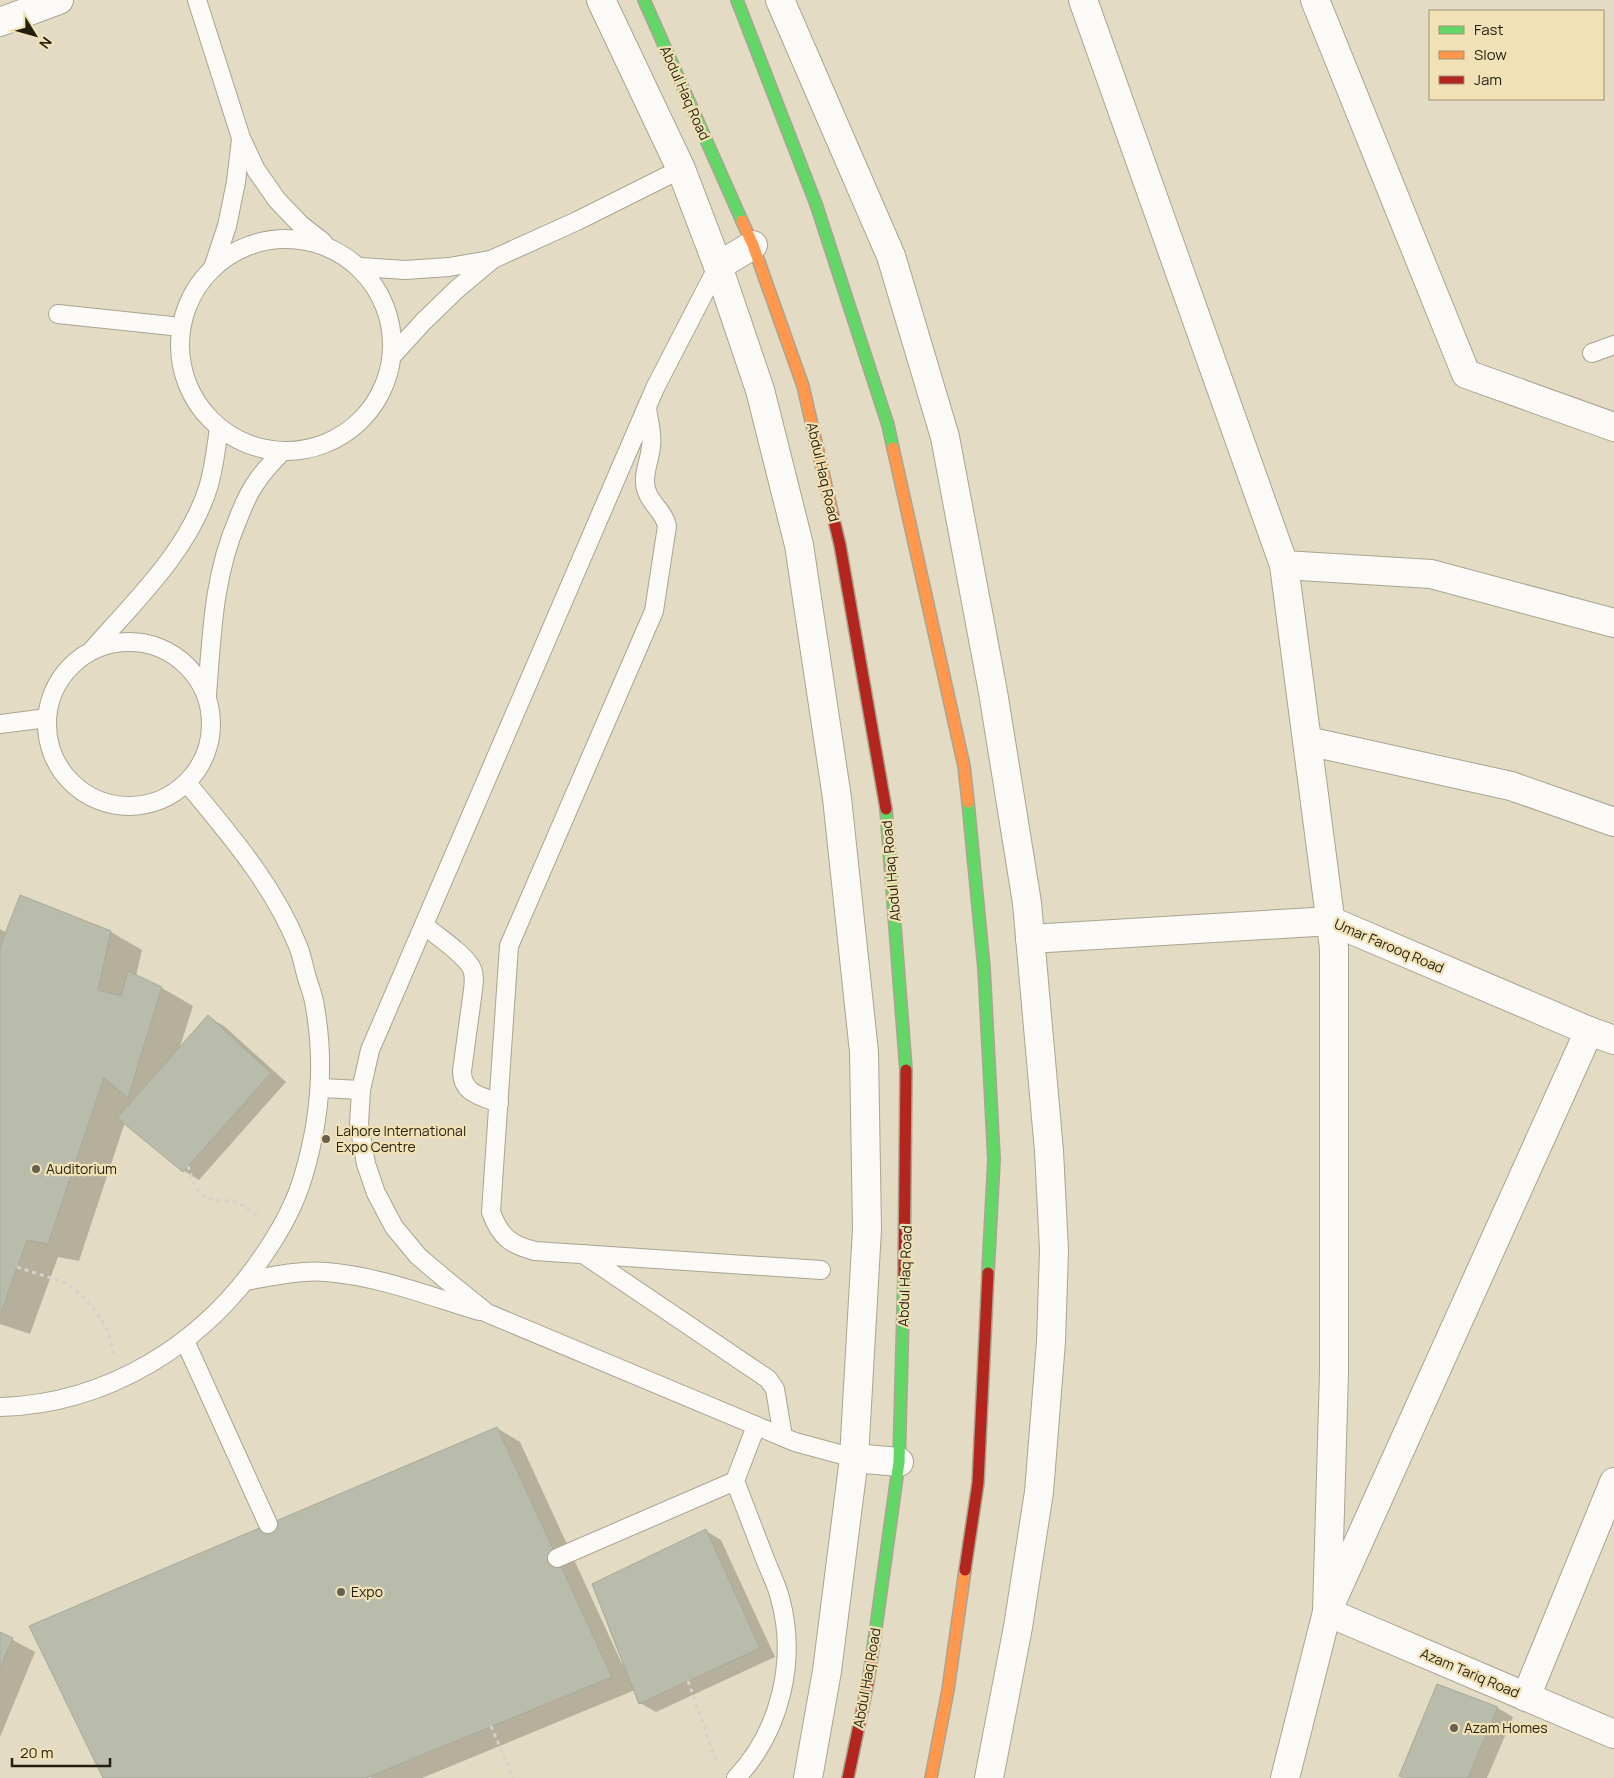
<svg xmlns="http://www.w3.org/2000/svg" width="1614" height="1778" viewBox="0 0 1614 1778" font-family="Manrope,sans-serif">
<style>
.shadow{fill:#0003}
.building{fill:#b9bcab;stroke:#a6aa9a}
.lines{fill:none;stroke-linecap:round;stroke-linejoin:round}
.lane-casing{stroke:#aaa492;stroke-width:20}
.street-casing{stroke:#aaa492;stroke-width:30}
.fast-casing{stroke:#aaa492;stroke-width:14}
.slow-casing{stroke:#aaa492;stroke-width:14}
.jam-casing{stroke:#aaa492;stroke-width:14}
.path{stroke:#d5d2cc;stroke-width:3;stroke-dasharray:4 4;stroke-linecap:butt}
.lane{stroke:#fbfaf6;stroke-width:18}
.street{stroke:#fbfaf6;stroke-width:28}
.fast{stroke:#63d668;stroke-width:11}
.slow{stroke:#ff974d;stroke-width:11}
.jam{stroke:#b3261e;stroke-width:11}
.poi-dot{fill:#66604d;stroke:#f0e1b6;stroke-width:2}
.labels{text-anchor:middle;stroke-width:4.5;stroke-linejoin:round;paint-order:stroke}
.street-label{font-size:14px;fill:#231e0e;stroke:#f0e1b6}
.poi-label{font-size:14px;fill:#231e0e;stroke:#f0e1b6;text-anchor:start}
</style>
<rect width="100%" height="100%" fill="#e3dbc3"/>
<g class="shadow">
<path d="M21,896L111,932L142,950L136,976L162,988L193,1006L179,1050L208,1017L224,1026L286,1082L199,1180L184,1171L125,1122L79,1261L58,1257L30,1334L0,1324V929L7,933Z"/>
<path d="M497,1428L520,1442L622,1664L706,1531L721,1540L775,1657L656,1712L640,1703L635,1690L422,1778H105Z"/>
<path d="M0,1633L35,1652L0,1737Z"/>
<path d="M1437,1686L1498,1708L1513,1717L1487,1778H1406Z"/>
</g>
<g class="building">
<path d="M20,895L111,931L98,990L121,996L128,971L162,987L128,1098L104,1078L48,1244L27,1240L0,1315V947Z"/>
<path d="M208,1015L271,1073L183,1172L117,1118Z"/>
<path d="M497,1427L612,1677L366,1778H103L29,1626Z"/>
<path d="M706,1529L760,1648L639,1704L592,1584Z"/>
<path d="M0,1632L13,1638L0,1668Z"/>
<path d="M1437,1684L1498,1707L1468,1778H1405L1399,1776Z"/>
</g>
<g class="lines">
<g class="lane-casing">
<g id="lane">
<path d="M197,0L241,138L256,170L277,200L301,225L323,242"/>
<circle cx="286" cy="345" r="106"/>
<path d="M718,266L655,388L370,1050L361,1090L359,1124L366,1164L376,1193L394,1227L418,1256L445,1279L487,1313L795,1442L854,1458"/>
<path d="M361,267L405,270L449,267L490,260"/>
<path d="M213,268L227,226L236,182L241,139"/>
<path d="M58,314L181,327"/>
<path d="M1592,353L1614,345"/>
<path d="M392,356L423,322L457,289L493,259L577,221L681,169"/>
<path d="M647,407C648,419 653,434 651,446C650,461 642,474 646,489C650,504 664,511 667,526L654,611L509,946L491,1212C500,1237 511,1245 535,1251L821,1270"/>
<circle cx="129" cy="724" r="82"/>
<path d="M93,649C136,600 188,551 208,488C214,469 216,448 219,428"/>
<path d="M207,695C212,633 213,577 238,519C243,506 249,492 257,481C264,471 273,461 282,452"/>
<path d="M0,724L47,718"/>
<path d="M424,925C438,937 462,952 471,967C475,974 474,982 473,990L462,1071C462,1094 481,1096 499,1103"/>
<path d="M321,1088L361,1090"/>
<path d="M583,1254L768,1379L775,1389L783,1437"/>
<path d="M246,1281C273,1276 300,1270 326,1272C378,1276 429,1296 479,1311"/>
<path d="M185,1341L268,1524"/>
<path d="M0,1407C108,1404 204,1344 263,1256C279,1233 295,1204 303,1177C320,1121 325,1064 315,1007C314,997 310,988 307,978C304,968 302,956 298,946C273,884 229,834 187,783"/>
<path d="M557,1558L735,1481"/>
<path d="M736,1778C781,1731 797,1659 780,1598C777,1585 770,1572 765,1559C755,1533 745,1507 735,1481L756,1426"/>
</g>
</g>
<g class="street-casing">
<g id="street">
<path d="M601,0L681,169L718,266L760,390L799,545L837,798L864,1052L867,1229L854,1458L827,1671L808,1778"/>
<path d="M780,0L891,256L945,437L993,692L1027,903L1049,1151L1054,1250L1051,1342L1039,1492L1018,1627L989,1778"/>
<path d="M1083,0L1284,565L1334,948V1373L1327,1612L1614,1734"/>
<path d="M1315,0L1466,374L1614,427"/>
<path d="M0,22L59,0"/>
<path d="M718,266L753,245"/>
<path d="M1284,565L1431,574L1614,623"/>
<path d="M1307,741L1511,786L1614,822"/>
<path d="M1030,939L1331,921L1589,1031L1614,1040"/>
<path d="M854,1458L899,1462"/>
<path d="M1526,1697L1614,1482"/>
<path d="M1285,1778L1327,1612L1589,1031"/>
</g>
</g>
<g class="fast-casing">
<g id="fast">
<path d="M644,0L742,221"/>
<path d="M737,0L816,204L888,425L893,448"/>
<path d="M968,802L984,968L994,1159L988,1273"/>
<path d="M886,809L906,1070"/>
<path d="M873,1649L899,1462L904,1275"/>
</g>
</g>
<g class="slow-casing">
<g id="slow">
<path d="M742,221L753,245L803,386L833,516"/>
<path d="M893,448L964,766L968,802"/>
<path d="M931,1778L948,1690L965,1570"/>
</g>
</g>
<g class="jam-casing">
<g id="jam">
<path d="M833,516L840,545L886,809"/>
<path d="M904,1275L906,1070"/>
<path d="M965,1570L978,1483L988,1273"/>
<path d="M848,1778L868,1682L873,1649"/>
</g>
</g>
<g class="path">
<path d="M188,1166C192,1178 195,1193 208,1198C215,1201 224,1200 231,1201C242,1203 251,1211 259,1217"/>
<path d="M17,1267L66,1283L84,1297L96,1312L108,1331L114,1355"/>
<path d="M688,1681L716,1761"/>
<path d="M491,1726L513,1778"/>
<path d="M370,1777V1778"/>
</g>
<use href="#lane" class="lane"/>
<use href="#street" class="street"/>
<use href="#fast" class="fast"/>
<use href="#slow" class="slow"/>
<use href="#jam" class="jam"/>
</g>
<g class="poi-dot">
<circle cx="326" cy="1139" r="5"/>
<circle cx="36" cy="1169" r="5"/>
<circle cx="341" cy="1592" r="5"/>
<circle cx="1454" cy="1728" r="5"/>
</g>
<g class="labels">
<g class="street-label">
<text transform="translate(685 93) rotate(66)" y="5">Abdul Haq Road</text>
<text transform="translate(823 472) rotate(77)" y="5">Abdul Haq Road</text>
<text transform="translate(891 871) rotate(-95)" y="5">Abdul Haq Road</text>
<text transform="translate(1389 946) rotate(23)" y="5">Umar Farooq Road</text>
<text transform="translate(905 1276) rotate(-88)" y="5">Abdul Haq Road</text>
<text transform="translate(1470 1673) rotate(23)" y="5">Azam Tariq Road</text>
<text transform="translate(867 1678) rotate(-80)" y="5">Abdul Haq Road</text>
</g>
<g class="poi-label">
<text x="336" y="1136">Lahore International<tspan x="336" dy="16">Expo Centre</tspan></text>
<text x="46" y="1174">Auditorium</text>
<text x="351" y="1597">Expo</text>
<text x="1464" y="1733">Azam Homes</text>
</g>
</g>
<rect x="1429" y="10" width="175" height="90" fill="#f0e1b6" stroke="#9e9373"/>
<rect x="1439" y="26" width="25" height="8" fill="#63d668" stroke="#9e9373"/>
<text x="1474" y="35" font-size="15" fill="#231e0e">Fast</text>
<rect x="1439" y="51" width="25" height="8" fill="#ff974d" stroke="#9e9373"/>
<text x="1474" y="60" font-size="15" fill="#231e0e">Slow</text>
<rect x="1439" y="76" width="25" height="8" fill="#b3261e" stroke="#9e9373"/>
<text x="1474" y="85" font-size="15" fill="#231e0e">Jam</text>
<g transform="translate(35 35) rotate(127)" stroke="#f0e1b6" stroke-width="4" paint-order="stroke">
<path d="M0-4L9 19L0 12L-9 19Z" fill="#231e0e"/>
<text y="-8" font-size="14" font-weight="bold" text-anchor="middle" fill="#231e0e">N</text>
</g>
<path d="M12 1758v8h98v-8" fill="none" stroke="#231e0e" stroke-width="2.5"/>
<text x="20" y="1758" font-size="15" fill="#231e0e" stroke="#f0e1b6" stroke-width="4" paint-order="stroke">20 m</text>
</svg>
